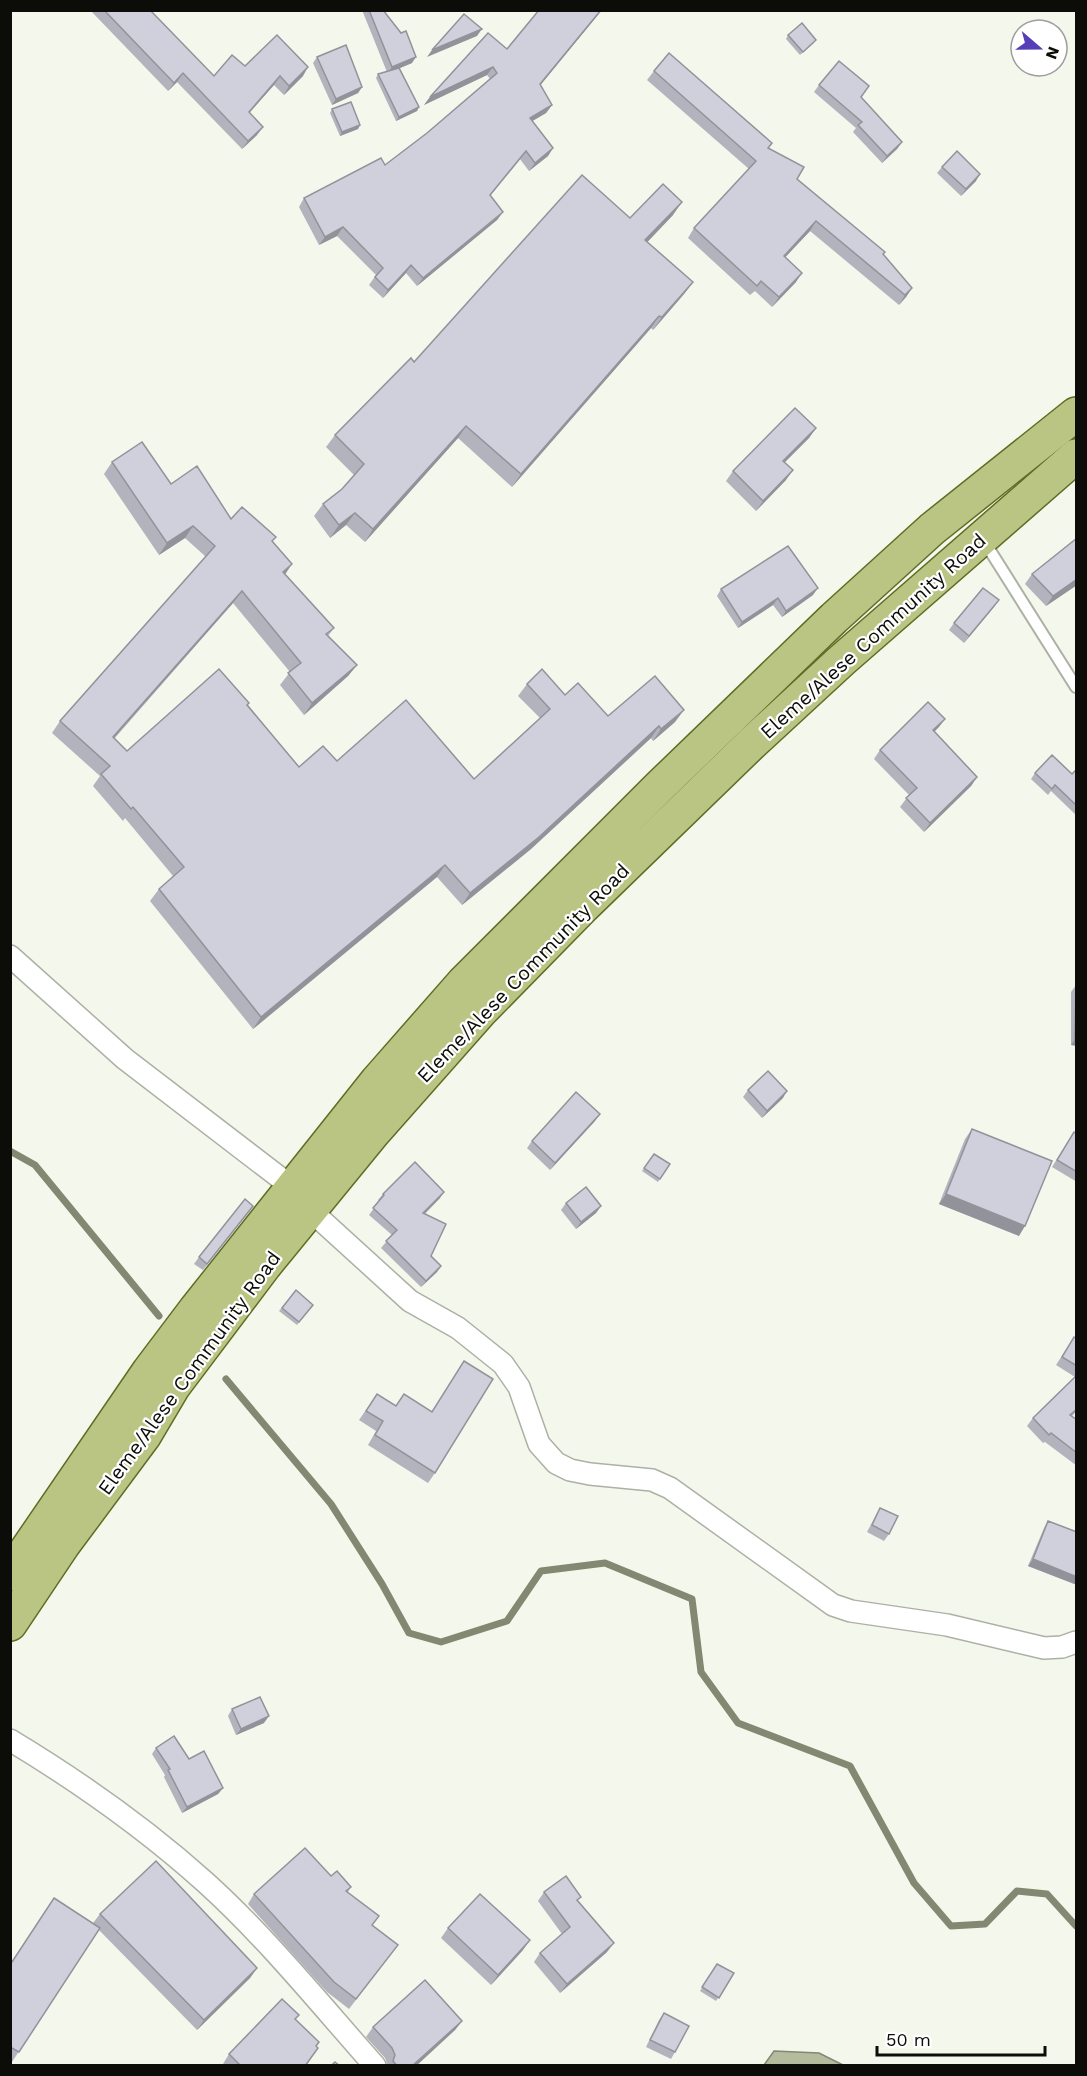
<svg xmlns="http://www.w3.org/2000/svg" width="1087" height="2076" viewBox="0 0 1087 2076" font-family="'Work Sans',sans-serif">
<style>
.water{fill:#b5bc9e;stroke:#828871;stroke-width:1.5}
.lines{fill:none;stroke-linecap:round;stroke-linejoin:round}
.stream{stroke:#828871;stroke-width:7}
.service-casing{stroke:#adb0a4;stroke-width:14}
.minor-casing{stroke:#adb0a4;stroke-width:24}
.primary-casing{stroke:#5f6c23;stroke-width:36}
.service{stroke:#fff;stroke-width:10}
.minor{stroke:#fff;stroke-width:21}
.primary{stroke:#bac583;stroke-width:33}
.wall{fill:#b3b3bd}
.shaded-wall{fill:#92929a}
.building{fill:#d0d0dc;stroke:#92929a;stroke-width:1.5}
.labels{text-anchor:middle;stroke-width:4.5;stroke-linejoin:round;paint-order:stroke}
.street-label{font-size:20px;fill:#0c0d09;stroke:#fff}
</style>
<rect width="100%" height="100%" fill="#f4f7eb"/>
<path class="water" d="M774,2051L819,2053L843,2065H764Z"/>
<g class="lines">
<g class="stream">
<path d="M10,1151L35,1165L159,1316"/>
<path d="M226,1379L331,1504L382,1584L409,1633L441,1642L507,1621L541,1571L605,1563L692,1599L701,1672L738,1723L850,1766L914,1883L951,1926L985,1924L1017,1891L1047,1894L1076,1926"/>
</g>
<g class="service-casing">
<path id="service" d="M984,541L1076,687"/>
</g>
<g class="minor-casing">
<g id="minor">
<path d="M10,956L125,1059L292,1187"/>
<path d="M310,1210L410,1301L458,1328L503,1364L519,1387L539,1444L556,1463L570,1470L590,1474L652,1480L670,1488L833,1605L851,1611L947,1625L1044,1648L1062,1647L1076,1642"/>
<path d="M10,1740C78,1781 146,1829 205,1882C267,1938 320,2004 375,2066"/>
</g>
</g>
<g class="primary-casing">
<g id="primary">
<path d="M10,1574L149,1371L195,1310L377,1081L463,983L660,786L834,618L932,529L1076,414"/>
<path d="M10,1624L63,1545L144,1436L173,1387L265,1265L373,1133L480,1012L584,906L751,744L841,661L1076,456"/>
</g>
</g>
<use href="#service" class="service"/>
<use href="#minor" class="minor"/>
<use href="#primary" class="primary"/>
</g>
<g class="wall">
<path d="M90,10H150L214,76L245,66L303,76L284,95L274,85L249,113L257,135L242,149L177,82L168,91Z"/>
<path d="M362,10H383L412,63L400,68L419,107L417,111L396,121L376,78L378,74L387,72Z"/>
<path d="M539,10H602L540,85L552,105L546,113L532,121L553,148L548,156L529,171L520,159L490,196L503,212L497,220L417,286L406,273L383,298L369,285L376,275L337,236L319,245L299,207L304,198L385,165L427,133L490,79L487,75L424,105L430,97L507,49Z"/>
<path d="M788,35L814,43L800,55L786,39Z"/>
<path d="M317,57L362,87L358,93L332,105L313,63Z"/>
<path d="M654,71L769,148L797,179L883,255L912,288L906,297L899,305L810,231L785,257L796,282L772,307L755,291L750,295L688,238L694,228L749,169L647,80Z"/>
<path d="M819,85L869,86L861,97L902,142L897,149L882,163L853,132L856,128L814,92Z"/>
<path d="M332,109L360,125L358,129L340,136L330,113Z"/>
<path d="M942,167L976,181L961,196L937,173Z"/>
<path d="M673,215L647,242L693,282L684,294L653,330L651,328L512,487L458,438L365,542L346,525L330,538L314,516L323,504L342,489L354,475L326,447L335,435L414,362L630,218Z"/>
<path d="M816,428L809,438L785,462L786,480L756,511L726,481L733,471Z"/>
<path d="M112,462L171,484L272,542L285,574L334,628L328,636L357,665L348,676L304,715L280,685L290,672L233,603L114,739L127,751L248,705L299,767L337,761L474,779L540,718L518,696L527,684L565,695L608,716L675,722L653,741L651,738L531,849L462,905L437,877L253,1029L150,901L159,889L173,876L125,818L123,821L93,786L100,776L52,733L60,721L206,557L185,538L159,555L104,474Z"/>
<path d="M1032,574L1077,585L1046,606L1025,584Z"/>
<path d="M721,589L813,595L782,617L773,605L738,628L717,596Z"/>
<path d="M994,607L964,643L949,630L954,623Z"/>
<path d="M945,719L934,732L977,777L971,786L924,832L900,807L909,795L874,759L880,750Z"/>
<path d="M1077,772V816L1051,791L1048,795L1031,779L1035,773L1072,774Z"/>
<path d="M1076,985L1077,1046L1071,1045V992Z"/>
<path d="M748,1090L783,1098L762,1118L743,1097Z"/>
<path d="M595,1121L550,1170L527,1148L532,1141Z"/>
<path d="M972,1129L1019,1236L939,1204L965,1139Z"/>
<path d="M1074,1132L1077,1134V1182L1052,1167Z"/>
<path d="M654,1154L670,1164L658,1182L642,1171Z"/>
<path d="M383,1194L440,1198L425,1214L431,1256L441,1266L437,1272L421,1287L381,1248L392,1235L369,1215L379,1201L378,1200Z"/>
<path d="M566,1203L601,1206L596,1213L576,1229L561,1210Z"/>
<path d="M253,1206L203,1270L194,1264L199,1257Z"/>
<path d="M296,1290L313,1305L297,1325L279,1311Z"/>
<path d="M1074,1337L1077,1339V1411L1072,1416L1077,1420V1466L1045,1442L1043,1443L1027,1426L1033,1418L1075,1377L1056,1365Z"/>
<path d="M464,1361L435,1473L428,1483L368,1445L376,1431L359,1420L377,1394L396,1406L404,1394L432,1412Z"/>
<path d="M880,1508L889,1534L884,1541L867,1532L876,1515Z"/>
<path d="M1048,1521L1077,1532V1585L1028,1566L1044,1528Z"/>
<path d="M232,1709L264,1723L236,1735L228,1716Z"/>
<path d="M156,1748L223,1788L218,1794L182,1813L164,1777L165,1775L152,1754Z"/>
<path d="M331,1876L351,1887L348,1892L372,1925L398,1945L349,2009L327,1992L248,1904L254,1894Z"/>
<path d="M544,1892L578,1901L607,1952L560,1993L534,1962L540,1953L562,1934L538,1901Z"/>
<path d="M54,1898L93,1923L100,1914L257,1968L250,1978L197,2030L99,1930L10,2065V1964Z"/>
<path d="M448,1928L523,1950L491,1985L441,1938Z"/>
<path d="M717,1964L734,1973L716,2001L700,1991Z"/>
<path d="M664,2013L675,2052L671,2059L646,2047L659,2020Z"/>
<path d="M296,2020L318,2048L306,2066H225L223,2064L229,2054Z"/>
<path d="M462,2021L455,2030L416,2066H388L385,2058L366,2037L373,2027Z"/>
</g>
<g class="shaded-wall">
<path d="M601,10H602L534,93L540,84Z"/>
<path d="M482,29L477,36L427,57L432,50Z"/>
<path d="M416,57L412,63L388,73L392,67Z"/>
<path d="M308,67L303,76L284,95L289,86Z"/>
<path d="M493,67L487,75L424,105L430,97Z"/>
<path d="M183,73L177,82L168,91L174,83Z"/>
<path d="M280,76L274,85L243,120L249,112Z"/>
<path d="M362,87L358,93L332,105L336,99Z"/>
<path d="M552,105L546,113L524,126L530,118Z"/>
<path d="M419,107L417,111L396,121L399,117Z"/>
<path d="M360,125L358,129L340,136L342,132Z"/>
<path d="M263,127L257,135L242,149L248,141Z"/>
<path d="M902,142L897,149L882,163L887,156Z"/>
<path d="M553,148L548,156L529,171L535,163Z"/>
<path d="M526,151L520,159L484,203L490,195Z"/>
<path d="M980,174L976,181L961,196L966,189Z"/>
<path d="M682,202L673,215L637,253L645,240Z"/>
<path d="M503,212L497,220L417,286L423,278Z"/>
<path d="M816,221L810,231L778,265L784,256Z"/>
<path d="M343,227L337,236L319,245L325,237Z"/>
<path d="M411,265L406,273L383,298L388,290Z"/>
<path d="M802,273L796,282L772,307L779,297Z"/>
<path d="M693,282L684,294L653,330L662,317Z"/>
<path d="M912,288L906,297L899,305L905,295Z"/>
<path d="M659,316L651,328L512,487L521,474Z"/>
<path d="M466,426L458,438L365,542L373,529Z"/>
<path d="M816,428L809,438L776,471L783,461Z"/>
<path d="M793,470L786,480L756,511L763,501Z"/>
<path d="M355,513L346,525L330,538L339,525Z"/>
<path d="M193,526L185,538L159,555L167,543Z"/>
<path d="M292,564L284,576L283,572Z"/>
<path d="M1077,579V585L1046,606L1053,596Z"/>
<path d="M818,588L813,595L782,617L786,611Z"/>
<path d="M242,591L233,603L104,749L113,737Z"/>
<path d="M778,598L773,605L738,628L742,622Z"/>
<path d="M999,600L994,607L964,643L969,636Z"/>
<path d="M357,665L348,676L304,715L312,703Z"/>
<path d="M684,710L675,722L653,741L661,729Z"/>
<path d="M945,719L939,727L927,739L933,730Z"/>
<path d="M659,726L651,738L531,849L462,905L470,893Z"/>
<path d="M977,777L971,786L924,832L930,823Z"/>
<path d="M445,865L437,877L253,1029L261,1017Z"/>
<path d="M1075,1039H1077V1046L1071,1045Z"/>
<path d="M787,1091L783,1098L762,1118L767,1111Z"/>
<path d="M600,1114L595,1121L550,1170L555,1163Z"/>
<path d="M444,1192L440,1198L419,1219L423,1213Z"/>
<path d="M946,1194L1025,1226L1019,1236L939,1204Z"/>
<path d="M601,1206L596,1213L576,1229L581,1222Z"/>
<path d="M441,1266L437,1272L421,1287L426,1281Z"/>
<path d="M1033,1559L1077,1577V1585L1028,1566Z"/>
<path d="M269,1716L264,1723L236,1735L241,1729Z"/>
<path d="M223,1788L218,1794L182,1813L187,1807Z"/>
<path d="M530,1940L523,1950L491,1985L498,1975Z"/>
<path d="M614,1943L607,1952L560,1993L567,1984Z"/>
<path d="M257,1968L250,1978L197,2030L204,2020Z"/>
<path d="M462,2021L455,2030L416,2066H412Z"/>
</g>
<g class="building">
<path d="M104,10H150L214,76L232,55L245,66L277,35L308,67L289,86L280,76L249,112L263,127L248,141L183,73L174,83Z"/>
<path d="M369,10H383L401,33L406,31L416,57L392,67Z"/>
<path d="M539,10H601L540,84L552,105L530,118L553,148L535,163L526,151L490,195L503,212L423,278L411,265L388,290L375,277L383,268L343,227L325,237L304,198L381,158L385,165L427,133L497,73L493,67L430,97L488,33L507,49Z"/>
<path d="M464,14L482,29L432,50Z"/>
<path d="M802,23L816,40L803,52L788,35Z"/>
<path d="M346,45L362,87L336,99L317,57Z"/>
<path d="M669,53L772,143L768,148L804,167L797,179L885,252L883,254L912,288L905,295L816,221L784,256L802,273L779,297L761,281L757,286L694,228L756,161L654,71Z"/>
<path d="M839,61L869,86L861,97L902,142L887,156L858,125L862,122L819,85Z"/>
<path d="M399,68L419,107L399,117L378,74Z"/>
<path d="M351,102L360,125L342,132L332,109Z"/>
<path d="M957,151L980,174L966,189L942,167Z"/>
<path d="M582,175L630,218L663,184L682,202L645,240L693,282L662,317L659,316L521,474L466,426L373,529L355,513L339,525L323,504L342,489L364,464L335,435L411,358L414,362Z"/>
<path d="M795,408L816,428L783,461L793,470L763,501L733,471Z"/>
<path d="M142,442L171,484L197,466L231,519L242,507L276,537L272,541L292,564L283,572L334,628L326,634L357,665L312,703L288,673L301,663L242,591L113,737L127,751L219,669L249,703L247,705L299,767L323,746L337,761L406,700L474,779L550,709L527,684L542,669L565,695L578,683L608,716L655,676L684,710L661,729L659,726L539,837L470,893L445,865L261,1017L159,889L184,867L133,807L131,809L101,774L110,766L60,721L215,546L193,526L167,543L112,462Z"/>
<path d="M1077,538V579L1053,596L1032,574Z"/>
<path d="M788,546L818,588L786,611L778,598L742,622L721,589Z"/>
<path d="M983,588L999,600L969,636L954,623Z"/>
<path d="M928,702L945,719L933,730L977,777L930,823L906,798L917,788L880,750Z"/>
<path d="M1052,755L1072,774L1075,771L1077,772V806L1055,785L1052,789L1035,773Z"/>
<path d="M1076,985H1077V1039H1075Z"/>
<path d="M768,1071L787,1091L767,1111L748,1090Z"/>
<path d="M576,1092L600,1114L555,1163L532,1141Z"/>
<path d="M972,1129L1052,1161L1025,1226L946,1194Z"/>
<path d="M1074,1132L1077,1134V1172L1057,1160Z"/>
<path d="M654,1154L670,1164L660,1179L644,1168Z"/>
<path d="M415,1162L444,1192L423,1213L446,1224L431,1256L441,1266L426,1281L386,1241L397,1230L373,1208L384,1195L383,1194Z"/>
<path d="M586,1187L601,1206L581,1222L566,1203Z"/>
<path d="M245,1199L253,1206L207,1264L199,1257Z"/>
<path d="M296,1290L313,1305L299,1322L282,1308Z"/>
<path d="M1074,1337L1077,1339V1366L1062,1357Z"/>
<path d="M464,1361L493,1379L435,1473L375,1435L383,1421L366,1411L377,1394L396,1406L404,1394L432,1412Z"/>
<path d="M1077,1375V1409L1070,1415L1077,1420V1453L1051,1433L1049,1435L1033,1418Z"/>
<path d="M880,1508L898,1516L889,1534L872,1525Z"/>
<path d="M1048,1521L1077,1532V1577L1033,1559Z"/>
<path d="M260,1697L269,1716L241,1729L232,1709Z"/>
<path d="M174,1736L189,1759L204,1751L223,1788L187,1807L168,1770L170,1769L156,1748Z"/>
<path d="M305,1848L331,1876L337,1871L351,1887L346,1891L379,1916L372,1925L398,1945L356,1999L334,1982L254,1894Z"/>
<path d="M156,1861L257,1968L204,2020L100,1914Z"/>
<path d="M566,1876L581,1897L577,1900L614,1943L567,1984L540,1953L570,1927L544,1892Z"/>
<path d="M480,1894L530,1940L498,1975L448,1928Z"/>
<path d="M54,1898L100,1928L19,2052L10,2047V1965Z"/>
<path d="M717,1964L734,1973L719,1998L702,1987Z"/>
<path d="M425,1980L462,2021L412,2066H397L393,2061L395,2055L392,2048L373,2027Z"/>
<path d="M282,1999L299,2015L295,2019L319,2042L316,2046L318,2048L305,2066H241L229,2054Z"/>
<path d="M664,2013L689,2026L675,2052L650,2040Z"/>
<path d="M335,2062L340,2066H331Z"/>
</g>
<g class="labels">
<g class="street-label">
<text transform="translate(873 636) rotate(-42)" y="7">Eleme/Alese Community Road</text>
<text transform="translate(523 973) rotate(-46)" y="7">Eleme/Alese Community Road</text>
<text transform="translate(189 1373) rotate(-54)" y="7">Eleme/Alese Community Road</text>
</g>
</g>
<rect width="1087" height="2076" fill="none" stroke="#0c0d09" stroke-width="24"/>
<g transform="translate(1039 48) rotate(110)"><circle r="28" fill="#ffffff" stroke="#9e9e9d" stroke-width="1.5"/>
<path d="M0-4.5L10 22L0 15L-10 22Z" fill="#563eb6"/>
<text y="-9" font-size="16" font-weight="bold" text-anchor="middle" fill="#0c0d09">N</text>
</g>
<path d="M877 2046v9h168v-9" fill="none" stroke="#0c0d09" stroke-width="3"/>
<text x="886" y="2046" font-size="18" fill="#0c0d09" stroke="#ffffff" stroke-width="4.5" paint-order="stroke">50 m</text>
</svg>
